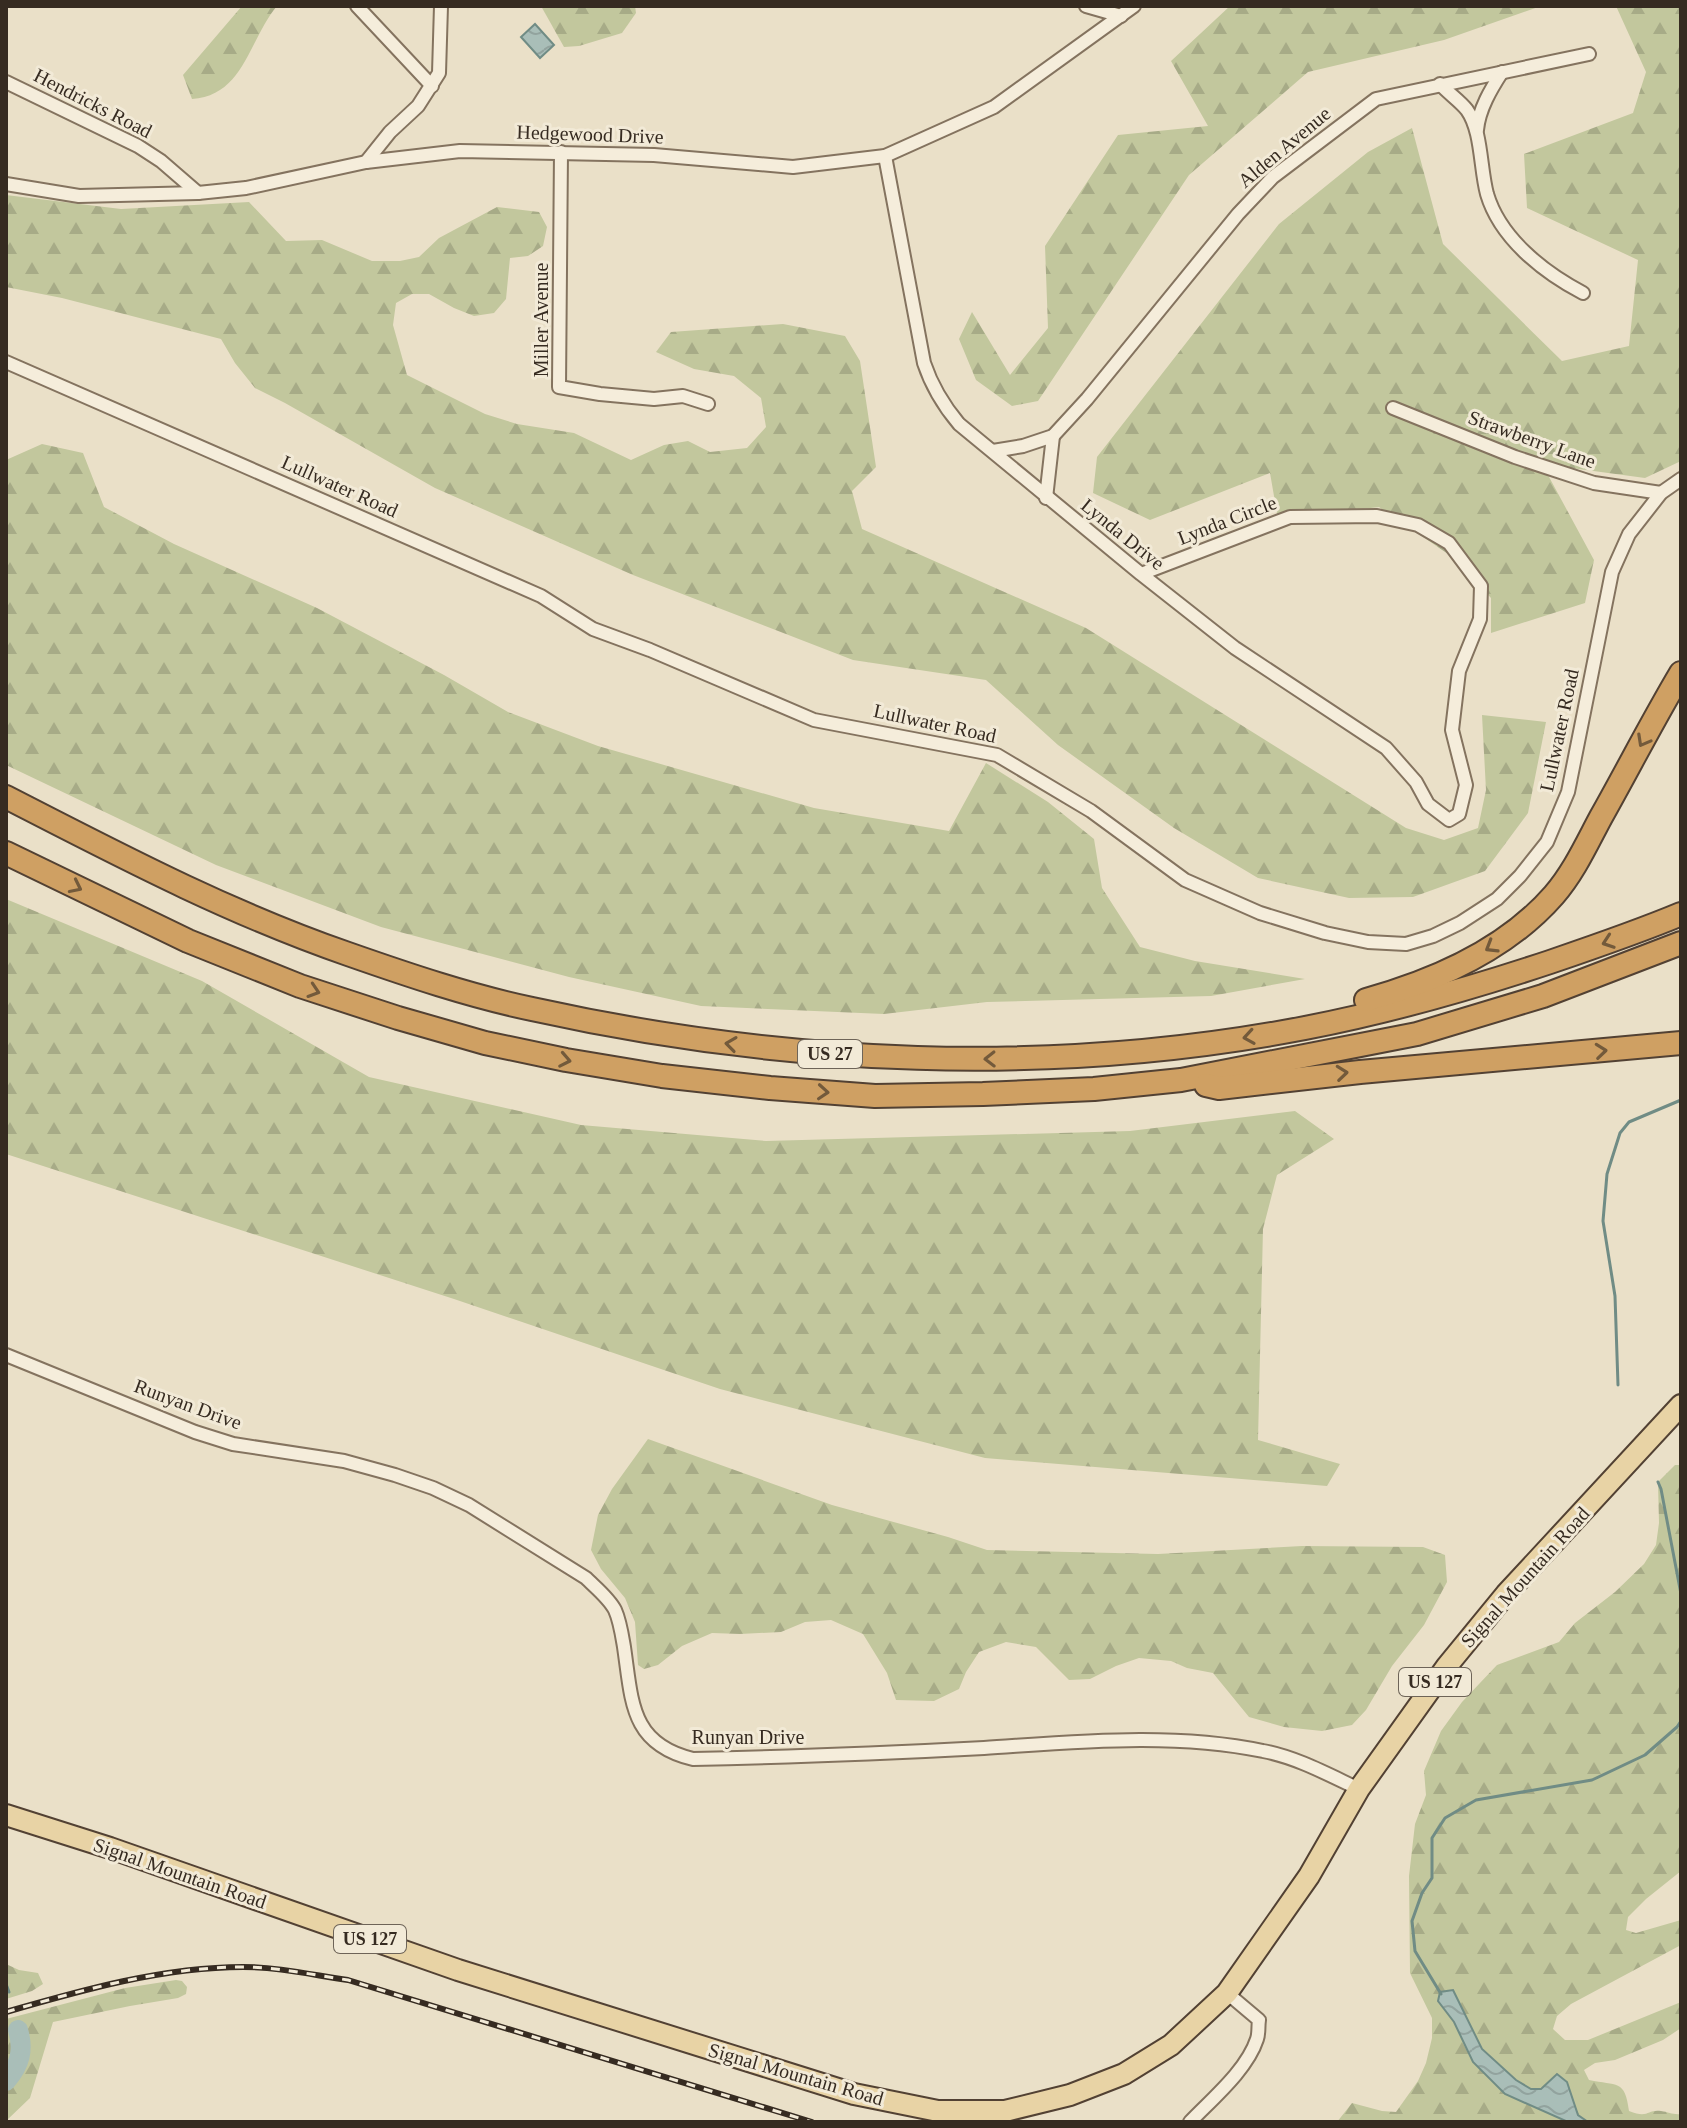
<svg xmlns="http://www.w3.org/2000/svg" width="1687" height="2128" viewBox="0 0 1687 2128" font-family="'Times New Roman',serif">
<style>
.forest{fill:url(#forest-firs)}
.water{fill:url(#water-waves);stroke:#708c85;stroke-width:2}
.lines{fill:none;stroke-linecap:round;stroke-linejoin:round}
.stream{stroke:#708c85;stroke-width:3}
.river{stroke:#a9beb8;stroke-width:20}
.minor-casing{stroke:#84735f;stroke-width:16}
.primary-casing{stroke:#524133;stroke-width:24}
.motorway-casing{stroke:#524133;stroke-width:26}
.minor{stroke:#f5eddb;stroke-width:12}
.primary{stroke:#e8d3a5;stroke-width:20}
.motorway{stroke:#cfa063;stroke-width:22}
.rail-casing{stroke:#362b21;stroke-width:6}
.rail{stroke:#f2ead7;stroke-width:3;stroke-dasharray:9;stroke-linecap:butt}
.oneway{stroke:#735a3b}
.labels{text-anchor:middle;stroke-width:6;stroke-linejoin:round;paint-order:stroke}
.shield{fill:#f2ead7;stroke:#6e6458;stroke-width:2}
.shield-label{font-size:18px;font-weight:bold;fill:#362b21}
.street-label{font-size:20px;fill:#362b21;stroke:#f2ead7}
</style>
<defs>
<pattern id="forest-firs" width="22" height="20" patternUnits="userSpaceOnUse" patternTransform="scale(2)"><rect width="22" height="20" fill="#c2c79d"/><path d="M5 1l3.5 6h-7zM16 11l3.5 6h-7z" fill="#a7ab87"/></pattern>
<pattern id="water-waves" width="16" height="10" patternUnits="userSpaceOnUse" patternTransform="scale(2)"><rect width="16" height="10" fill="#a9beb8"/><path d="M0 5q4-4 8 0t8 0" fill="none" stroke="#92a39e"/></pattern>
</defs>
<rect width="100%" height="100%" fill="#eae0c8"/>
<g class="forest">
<path d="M242,6H277C249,39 244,96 192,99L183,75Z"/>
<path d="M541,6H635L636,13L622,33L579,46L564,47Z"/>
<path d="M1230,6H1541L1444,40L1308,72L1189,175L1038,401L1012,406L976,380L959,339L972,312L1010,375L1048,328L1045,246L1118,135L1208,126L1171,61Z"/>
<path d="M1616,6H1681V461L1645,478L1542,464L1594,560L1585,603L1491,633V598L1451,556L1379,507L1278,519L1270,473L1150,520L1093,493L1097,457L1279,224L1368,152L1412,128L1443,244L1562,361L1629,346L1638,260L1527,208L1524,154L1633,113L1646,72Z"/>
<path d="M6,195L121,209L249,202L286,241L322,240L372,261H400L419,257L439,238L497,207L539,212L547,227L543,246L528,256L510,258L506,299L494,313L474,316L454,308L429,294H412L396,303L393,325L407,375L485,414L517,424L574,433L631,460L664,445L688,441L710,452L747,448L766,427L761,398L734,376L694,369L656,352L671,332L783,324L845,336L860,361L876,467L852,491L862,529L1086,628L1406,828L1444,840L1478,828L1486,790L1482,715L1546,722L1528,813L1485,871L1413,897L1349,898L1258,878L1174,828L1058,745L986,680L853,660L633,575L435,488L285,403L255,388L235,363L221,339L62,298L6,287Z"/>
<path d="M42,444L83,453L104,507L174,544L317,608L444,675L508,712L598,746L814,808L949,831L986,763L1048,802L1094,839L1102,888L1140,947L1195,961L1305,979L1211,996L987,1002L884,1014L701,1006L569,977L381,927L216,865L6,765V460Z"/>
<path d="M6,899L202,981L369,1077L581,1125L766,1141L1130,1131L1295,1111L1334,1139L1277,1175L1263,1229L1258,1440L1340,1464L1327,1486L985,1458L720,1389L454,1299L6,1154Z"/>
<path d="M648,1439L832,1505L948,1537L987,1550L1158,1554L1302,1546L1423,1547L1445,1555L1447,1582L1424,1625L1392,1666L1366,1710L1352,1725L1322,1731L1284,1727L1249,1717L1213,1673L1187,1668L1171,1661L1139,1658L1116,1666L1090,1679L1069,1680L1036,1647L1006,1642L979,1652L966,1672L959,1689L934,1701L896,1700L887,1673L863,1634L831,1620L805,1622L781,1632L740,1634L712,1633L682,1646L658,1665L644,1669L638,1665L635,1622L625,1598L601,1569L591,1550L598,1515L612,1489Z"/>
<path d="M1675,1465H1681V1871L1646,1899L1628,1917L1626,1930L1636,1933L1681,1920V1945L1571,2004L1557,2016L1553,2029L1565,2040H1588L1681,2002V2028L1663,2040L1615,2060L1595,2063L1584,2070L1589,2080C1617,2086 1625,2079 1629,2111C1649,2119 1647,2109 1661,2111C1669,2112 1673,2115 1681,2114V2122H1588L1578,2115L1567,2082L1531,2090L1516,2080L1482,2049L1453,1990L1438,2001L1454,2022L1473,2062L1505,2094L1568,2122H1337L1352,2103L1382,2111L1396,2112L1418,2081L1426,2063L1432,2038V2018L1410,1973L1409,1876L1415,1824L1426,1795L1424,1771L1441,1731L1462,1702L1497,1665L1559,1642L1575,1623L1615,1592L1644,1564L1656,1545L1659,1523L1658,1482Z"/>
<path d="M6,1964L19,1970L38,1973L43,1984L32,1991L6,1999Z"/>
<path d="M176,1980L182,1981L187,1987L186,1994L178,1998L130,2006L53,2022L30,2098L6,2121V2019L125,1988Z"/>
</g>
<g class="water">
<path d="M535,24L554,45L540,58L521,37Z"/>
<path d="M1453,1990L1482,2049L1516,2080L1531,2089H1541L1557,2074L1567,2082L1578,2115L1588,2122H1568L1505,2094L1473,2062L1454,2022L1438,2001L1440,1992Z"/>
</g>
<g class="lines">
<g class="stream">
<path d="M1618,1385L1615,1296L1603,1221L1607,1174L1620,1133L1629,1122L1681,1100"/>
<path d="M1658,1482L1661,1489L1681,1594"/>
<path d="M6,1984L9,1992"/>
<path d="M1441,1994L1415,1951L1412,1921L1422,1893L1432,1878V1838L1445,1818L1476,1800L1592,1780L1645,1755L1677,1727L1681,1721"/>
</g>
<path class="river" d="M6,2081C20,2065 24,2050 18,2030"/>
<g class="minor-casing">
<g id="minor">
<path d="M357,6L432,86"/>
<path d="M1086,6L1121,16"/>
<path d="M6,82L138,146L161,161L198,193"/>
<path d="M1440,84C1448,93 1460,101 1467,110C1482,131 1480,168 1487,194C1500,238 1543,272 1583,293"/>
<path d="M1477,130C1479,109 1491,89 1502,72"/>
<path d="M561,152L559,387L600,394L654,399L683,396L708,404"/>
<path d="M885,156L924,363C932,387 943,405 959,424L1141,574L1235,648L1386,748L1416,782L1428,804L1449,820L1459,814L1466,785L1452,730L1459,671L1480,619L1481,586L1449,543L1418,525L1377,516L1290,517L1141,574"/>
<path d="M366,162L390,132L418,106L439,73L441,6"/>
<path d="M6,184L79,196L198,193L246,188L366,162L460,151L654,155L793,167L885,156L994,107L1134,6"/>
<path d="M6,362L541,596L593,629L650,650L814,720L997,755L1091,811L1185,880L1260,913L1325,933L1368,942L1406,944L1433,936L1460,923L1497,899L1520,876L1547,842L1568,792L1612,572L1629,534L1661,493L1681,479"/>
<path d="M1393,408L1515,457L1594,483L1661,493"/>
<path d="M993,451L1023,446L1053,436L1087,399L1238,214L1273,177L1376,99L1589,54"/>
<path d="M1046,498L1053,436"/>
<path d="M6,1355L195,1432L233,1444L344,1461L395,1475L433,1488L469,1505L586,1578C595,1587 609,1598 615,1610C620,1621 622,1635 624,1647C632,1701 630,1744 693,1759C790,1757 887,1753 984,1748C1076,1742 1172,1732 1263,1751C1296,1757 1329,1775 1359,1789"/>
<path d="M1190,2122C1212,2099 1247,2070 1257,2039C1259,2034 1258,2026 1259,2020L1227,1993"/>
</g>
</g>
<g class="primary-casing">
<path id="primary" d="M6,1815L110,1848L458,1970L854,2094L938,2111H1005L1070,2095L1124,2074L1171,2045L1227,1993L1309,1876L1359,1789L1447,1666L1506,1594L1681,1405"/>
</g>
<g class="motorway-casing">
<g id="motorway">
<path d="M6,797C117,854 229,913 348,954C408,975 470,996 532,1009C785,1065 1049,1077 1305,1028C1388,1012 1469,989 1550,962C1594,947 1638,932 1681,914"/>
<path d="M6,853L188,941L300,986L398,1018L485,1043L566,1060L662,1076L770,1088L875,1096L983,1094L1094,1089L1181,1080L1417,1034L1543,996L1681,943"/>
<path d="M1366,1000C1435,981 1506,950 1554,895C1574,872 1587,843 1601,817C1628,769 1653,720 1681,673"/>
<path d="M1206,1085L1219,1088L1360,1072L1681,1043"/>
</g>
</g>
<use href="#minor" class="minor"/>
<use href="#primary" class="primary"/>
<use href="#motorway" class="motorway"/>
<g class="rail-casing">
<path id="rail" d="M6,2012C82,1990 163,1967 243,1967C278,1967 313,1975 348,1980L812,2122"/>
</g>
<use href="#rail" class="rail"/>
</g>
<defs><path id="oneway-chevron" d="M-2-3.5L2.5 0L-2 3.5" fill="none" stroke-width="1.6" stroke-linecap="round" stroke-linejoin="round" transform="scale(2)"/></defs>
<g class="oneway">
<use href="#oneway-chevron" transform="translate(1643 741) rotate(119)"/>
<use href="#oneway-chevron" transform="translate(76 887) rotate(26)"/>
<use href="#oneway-chevron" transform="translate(1608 942) rotate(161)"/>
<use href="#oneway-chevron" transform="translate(1491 947) rotate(149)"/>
<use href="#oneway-chevron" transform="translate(314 991) rotate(18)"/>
<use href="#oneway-chevron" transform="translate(1249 1037) rotate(171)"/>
<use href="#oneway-chevron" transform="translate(731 1044) rotate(-172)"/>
<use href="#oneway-chevron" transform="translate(1601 1051) rotate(-6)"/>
<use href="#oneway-chevron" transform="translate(990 1059) rotate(179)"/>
<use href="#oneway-chevron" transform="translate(565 1060) rotate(11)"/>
<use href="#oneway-chevron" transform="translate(1342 1073) rotate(-6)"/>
<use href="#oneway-chevron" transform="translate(823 1092) rotate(4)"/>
</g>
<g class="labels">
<g class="shield">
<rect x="798" y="1040" width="64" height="28" rx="6"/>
<rect x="1399" y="1668" width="72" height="28" rx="6"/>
<rect x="334" y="1925" width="72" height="28" rx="6"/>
</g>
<g class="shield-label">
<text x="830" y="1060">US 27</text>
<text x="1435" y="1688">US 127</text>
<text x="370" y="1945">US 127</text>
</g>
<g class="street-label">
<text transform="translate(93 103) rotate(27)" y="7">Hendricks Road</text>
<text transform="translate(590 134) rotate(2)" y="7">Hedgewood Drive</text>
<text transform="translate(1284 147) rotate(-40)" y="7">Alden Avenue</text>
<text transform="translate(541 320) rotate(-90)" y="7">Miller Avenue</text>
<text transform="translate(1532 439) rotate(20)" y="7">Strawberry Lane</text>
<text transform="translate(340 486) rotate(24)" y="7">Lullwater Road</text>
<text transform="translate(1227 520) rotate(-21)" y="7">Lynda Circle</text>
<text transform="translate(1123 534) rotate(39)" y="7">Lynda Drive</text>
<text transform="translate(935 723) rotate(12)" y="7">Lullwater Road</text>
<text transform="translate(1559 730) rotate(-78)" y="7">Lullwater Road</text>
<text transform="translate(188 1404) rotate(20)" y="7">Runyan Drive</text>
<text transform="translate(1525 1577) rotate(-48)" y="7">Signal Mountain Road</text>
<text x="748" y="1744">Runyan Drive</text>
<text transform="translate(180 1873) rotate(19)" y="7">Signal Mountain Road</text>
<text transform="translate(796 2074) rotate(16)" y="7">Signal Mountain Road</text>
</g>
</g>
<rect width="1687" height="2128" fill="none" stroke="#362b21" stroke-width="16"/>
</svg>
